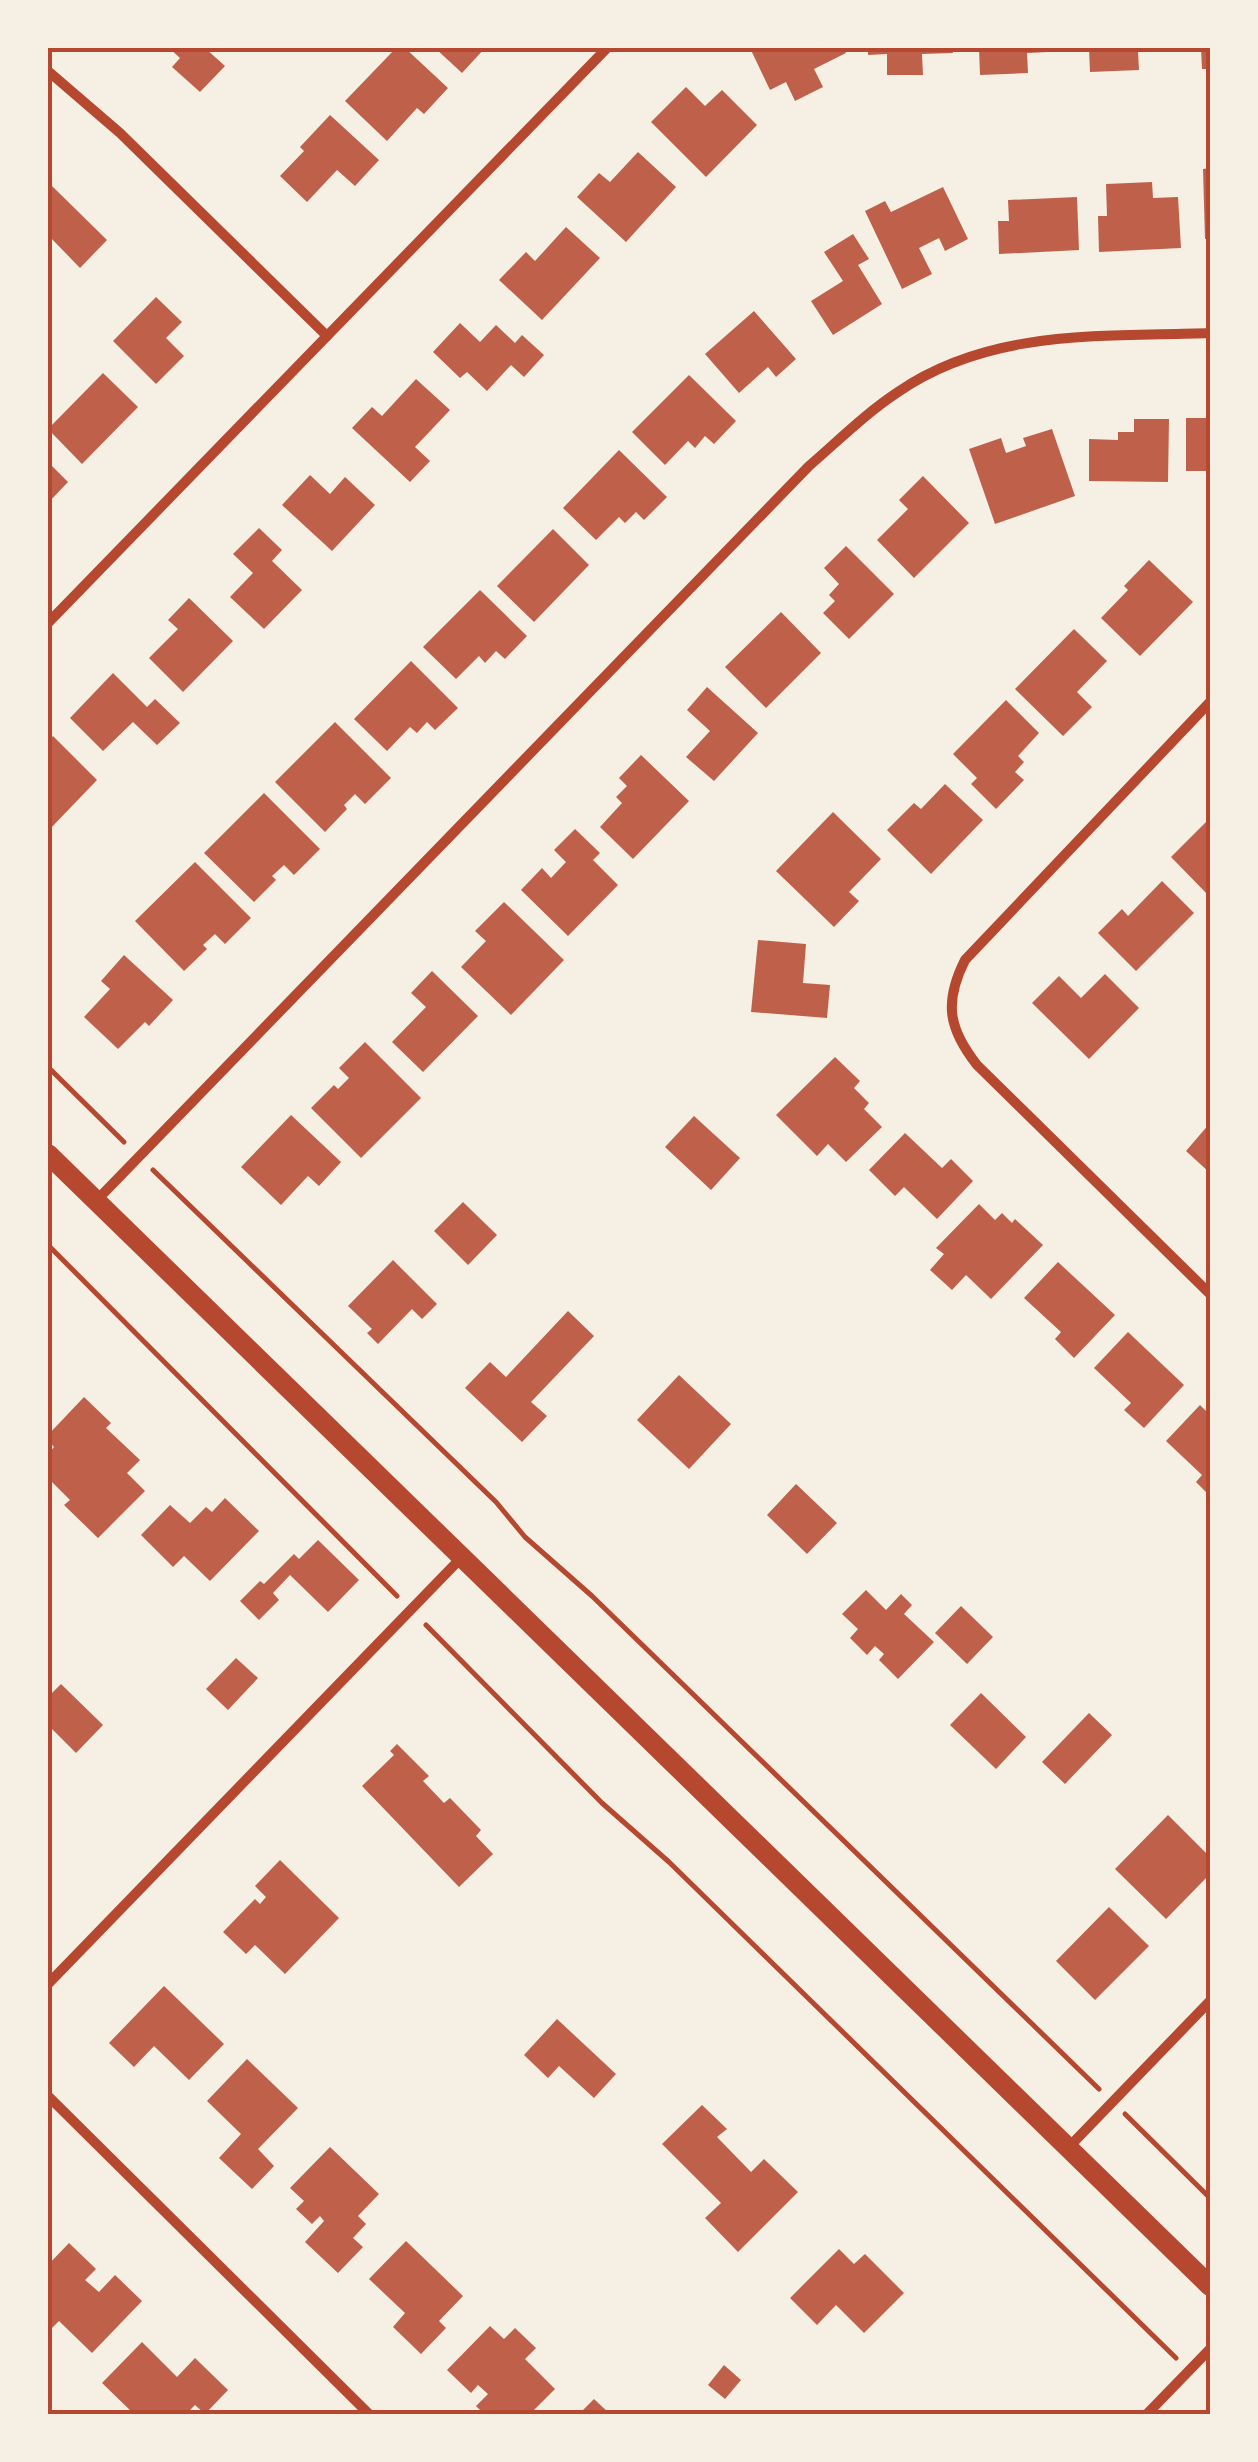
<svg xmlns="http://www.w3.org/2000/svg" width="1258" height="2462" viewBox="0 0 1258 2462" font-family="Helvetica,sans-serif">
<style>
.building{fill:#bf614a}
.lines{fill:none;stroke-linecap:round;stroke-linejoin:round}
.path{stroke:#b5482f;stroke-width:5}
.minor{stroke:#b5482f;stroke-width:10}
.secondary{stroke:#b5482f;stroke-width:20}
.neatline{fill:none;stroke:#b5482f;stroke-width:4}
</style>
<rect width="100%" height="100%" fill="#f6efe4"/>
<g class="building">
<path d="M169,48H205L225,66L200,92L172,67L180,58Z"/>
<path d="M396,48H405L448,88L424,114L417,108L387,141L345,101Z"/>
<path d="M435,48H485L462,73Z"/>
<path d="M750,48H843L846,53L814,69L823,87L795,101L786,82L770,90Z"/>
<path d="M868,48H952L953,53L922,54L923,75H887V54L868,55Z"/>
<path d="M979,48H1069V51L1027,53L1028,73L980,75Z"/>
<path d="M1089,48H1151V51H1138L1139,70L1090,72Z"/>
<path d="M1201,48H1210V69H1202Z"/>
<path d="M686,87L705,106L722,90L757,125L706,177L651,122Z"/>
<path d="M330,115L379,160L355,186L337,170L307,202L280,176L304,151L300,147Z"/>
<path d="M638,152L676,187L626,242L577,197L599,173L610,182Z"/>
<path d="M1210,168V239H1205L1203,169Z"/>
<path d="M1152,182L1153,198L1178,197L1181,248L1099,252L1098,216H1107L1106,184Z"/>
<path d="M52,186L107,240L80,268L48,235V191Z"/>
<path d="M943,187L968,239L945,251L939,238L919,248L932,274L902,289L865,211L885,201L891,212Z"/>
<path d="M1077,197L1079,250L999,254L998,221H1009L1008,200Z"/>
<path d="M566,227L600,258L542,320L499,280L526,252L535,261Z"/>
<path d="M853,234L869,259L858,265L882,304L833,335L811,301L843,281L824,252Z"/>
<path d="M156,297L182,322L166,338L184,356L156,384L113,341Z"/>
<path d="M754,311L796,359L776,377L768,367L739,393L705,354Z"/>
<path d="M460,323L480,342L496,325L515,343L522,335L544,355L524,377L511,365L487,391L467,372L460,378L433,352Z"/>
<path d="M103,373L138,407L82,464L48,429Z"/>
<path d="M689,375L736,421L714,444L705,436L695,448L688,441L665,465L632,432Z"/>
<path d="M416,379L450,410L415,447L430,461L410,482L352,428L372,407L382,416Z"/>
<rect x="1186" y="418" width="24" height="53"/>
<path d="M1134,419H1169L1168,482L1089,481V439L1118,440V432H1134Z"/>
<path d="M1052,429L1075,496L995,524L969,449L1001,438L1006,453L1026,446L1023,438Z"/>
<path d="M619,450L667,497L644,520L636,512L625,523L619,517L596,540L563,508Z"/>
<path d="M48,462L68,482L48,503Z"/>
<path d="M310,475L330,494L345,477L375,505L332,551L282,505Z"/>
<path d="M923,476L969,523L914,578L877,540L908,509L899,500Z"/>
<path d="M259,528L282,550L272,561L302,590L264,629L230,597L253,573L233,554Z"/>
<path d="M553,529L589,565L534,622L497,586Z"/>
<path d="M846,546L894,594L849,639L823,613L835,601L829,595L839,584L824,568Z"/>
<path d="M1149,560L1193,602L1140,656L1101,618L1128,590L1124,586Z"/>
<path d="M480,590L527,636L505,659L496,651L485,663L479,656L456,679L423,647Z"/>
<path d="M189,598L233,641L183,692L149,658L178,629L168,620Z"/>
<path d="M781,612L821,653L766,708L725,667Z"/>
<path d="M1074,629L1107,661L1077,692L1092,707L1063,736L1015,689Z"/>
<path d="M411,661L458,708L435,730L427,722L417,733L410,727L387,751L354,719Z"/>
<path d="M113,673L147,707L155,699L180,723L157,745L133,722L103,751L70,718Z"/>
<path d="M707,687L758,733L714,781L686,757L710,731L687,710Z"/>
<path d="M1006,700L1039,733L1018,756L1024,762L1015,772L1024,780L996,809L971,784L977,778L953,754Z"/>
<path d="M335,722L391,778L365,804L355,794L344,805L347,809L325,832L275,782Z"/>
<path d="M53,736L97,780L48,831V742Z"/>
<path d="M641,755L689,801L633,859L600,827L622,803L616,797L627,786L619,778Z"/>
<path d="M945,784L983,820L931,874L887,830L914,803L921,809Z"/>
<path d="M264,793L320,849L294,875L284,865L272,876L276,880L254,902L204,853Z"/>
<path d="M833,812L881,859L849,892L859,901L834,927L776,871Z"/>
<path d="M1210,818V897L1171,857Z"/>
<path d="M575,829L600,853L593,860L618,885L568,936L521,890L542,868L551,878L566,862L554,850Z"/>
<path d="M195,862L251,918L225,944L215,934L203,945L207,949L184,971L135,921Z"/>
<path d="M1162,881L1194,913L1136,971L1098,933L1122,909L1128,916Z"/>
<path d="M504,902L564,960L511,1015L461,967L486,941L475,931Z"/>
<path d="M758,940L806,944L803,983L830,985L827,1018L751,1012Z"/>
<path d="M124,955L173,1000L149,1026L145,1022L118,1049L84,1017L110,989L101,981Z"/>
<path d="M432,971L478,1016L423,1072L392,1042L426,1007L411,993Z"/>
<path d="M1105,974L1139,1008L1089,1059L1032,1003L1059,976L1081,998Z"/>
<path d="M365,1042L421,1098L361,1158L311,1108L334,1085L338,1089L349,1078L339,1068Z"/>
<path d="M835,1057L860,1081L854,1088L869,1103L864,1109L882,1127L846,1162L828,1144L817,1156L776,1115Z"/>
<path d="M291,1115L341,1162L319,1186L308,1176L281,1205L241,1167Z"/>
<path d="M694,1116L740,1158L711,1190L665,1147Z"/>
<path d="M1210,1123V1173L1186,1151Z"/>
<path d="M905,1133L942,1168L951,1159L973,1181L937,1219L904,1187L895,1196L869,1170Z"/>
<path d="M463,1202L497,1235L468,1265L434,1231Z"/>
<path d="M979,1204L995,1220L1002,1213L1012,1223L1015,1219L1043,1245L991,1299L966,1275L952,1290L930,1270L944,1254L936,1248Z"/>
<path d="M393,1260L437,1304L422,1319L412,1309L378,1344L367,1333L372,1329L348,1306Z"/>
<path d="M1058,1262L1115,1315L1074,1358L1055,1339L1061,1332L1024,1298Z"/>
<path d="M568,1311L594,1336L531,1402L547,1416L522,1442L465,1388L490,1362L506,1377Z"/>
<path d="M1128,1332L1184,1385L1144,1428L1124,1410L1131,1403L1094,1368Z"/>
<path d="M679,1375L731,1424L689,1469L637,1420Z"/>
<path d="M84,1397L111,1423L106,1428L140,1460L127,1473L145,1491L98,1538L64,1505L70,1500L48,1478V1454L54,1447L48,1440V1435Z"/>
<path d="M1200,1405L1210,1415V1496L1196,1482L1202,1475L1166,1441Z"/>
<path d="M796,1484L837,1523L807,1554L767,1515Z"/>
<path d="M225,1498L259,1531L210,1581L184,1556L173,1567L141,1535L170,1505L190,1523L206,1507L212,1512Z"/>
<path d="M318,1540L359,1580L328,1612L290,1575L273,1593L279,1600L259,1620L240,1601L260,1581L264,1584L294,1554L299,1559Z"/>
<path d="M866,1590L886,1610L901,1594L912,1605L904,1614L934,1642L898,1679L879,1660L884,1654L875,1646L867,1655L850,1638L858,1629L842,1614Z"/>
<path d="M961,1606L993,1637L967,1664L935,1633Z"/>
<path d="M236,1658L258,1678L228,1710L206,1689Z"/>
<path d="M61,1684L103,1725L76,1753L48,1725V1697Z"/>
<path d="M981,1693L1026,1737L996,1769L950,1725Z"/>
<path d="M1089,1713L1112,1735L1065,1784L1042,1762Z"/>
<path d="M397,1744L429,1776L423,1781L444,1803L450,1798L481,1830L476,1836L493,1854L459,1887L362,1786L394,1755L390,1751Z"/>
<path d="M1168,1815L1210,1857V1874L1166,1919L1115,1869Z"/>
<path d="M280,1860L339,1918L285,1974L255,1945L246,1954L223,1932L255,1899L260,1904L266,1897L255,1886Z"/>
<path d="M1109,1907L1149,1946L1095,2000L1056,1961Z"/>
<path d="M164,1986L224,2044L189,2080L154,2046L134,2067L109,2043Z"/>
<path d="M557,2019L616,2074L594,2098L559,2066L548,2078L524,2055Z"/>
<path d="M247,2059L298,2108L258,2149L274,2166L252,2189L219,2158L241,2134L207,2101Z"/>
<path d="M702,2105L727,2129L717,2137L751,2172L764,2159L798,2192L738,2252L705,2218L721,2203L662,2144Z"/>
<path d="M330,2147L379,2194L358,2216L366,2224L353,2238L363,2247L338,2273L305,2242L324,2221L320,2216L312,2224L296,2209L304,2201L290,2188Z"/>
<path d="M406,2241L463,2296L439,2321L446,2328L421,2354L393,2327L405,2313L369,2279Z"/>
<path d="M69,2243L96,2269L85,2280L99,2292L115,2275L142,2301L92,2353L59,2321L51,2329L48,2326V2265Z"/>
<path d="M839,2249L854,2264L865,2254L904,2293L864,2333L836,2305L817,2325L790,2298Z"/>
<path d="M490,2326L504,2339L515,2328L536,2348L525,2359L555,2389L530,2414H484L476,2406L488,2394L478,2385L471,2393L447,2370Z"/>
<path d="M142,2342L177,2377L195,2358L228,2390L205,2414L195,2405L186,2414H134L102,2383Z"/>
<path d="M724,2365L741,2380L725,2399L708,2385Z"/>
<path d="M594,2399L610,2414H579Z"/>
</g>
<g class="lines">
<g class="path">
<path d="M48,1067L124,1142"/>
<path d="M153,1170L496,1502L525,1537L592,1596L1099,2089"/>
<path d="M48,1245L397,1596"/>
<path d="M426,1625L602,1803L669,1862L1176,2358"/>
<path d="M1125,2114L1210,2198"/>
</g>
<g class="minor">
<path d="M48,71L120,133L327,336"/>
<path d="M48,623L607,48"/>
<path d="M1210,702L965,960C944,1002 948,1028 977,1065L1210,1294"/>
<path d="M96,1201L809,466C838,441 866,413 898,392C991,328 1104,337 1210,333"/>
<path d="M48,1984L461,1558"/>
<path d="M48,2096L369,2414"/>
<path d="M1068,2148L1210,2001"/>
<path d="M1147,2414L1210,2349"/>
</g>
<path class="secondary" d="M48,1154L1210,2286"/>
</g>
<rect width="1258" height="2462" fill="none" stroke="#f6efe4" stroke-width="100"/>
<rect x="50" y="50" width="1158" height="2362" class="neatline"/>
</svg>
